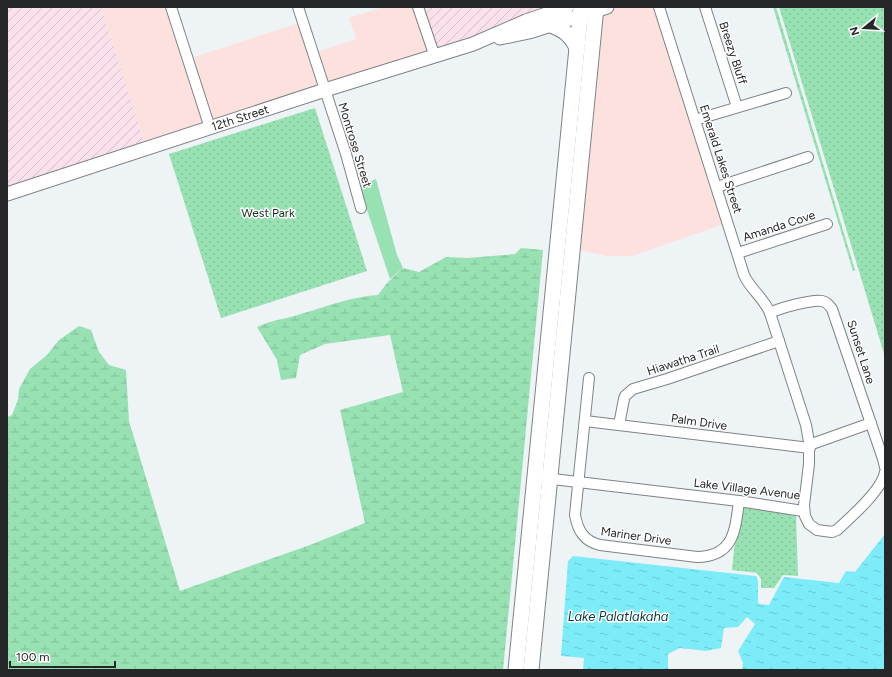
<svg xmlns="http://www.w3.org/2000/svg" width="892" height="677" viewBox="0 0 892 677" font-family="Figtree,sans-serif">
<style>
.commercial{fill:#fce1de}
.industrial{fill:url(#industrial-furrows)}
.green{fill:#97e1b3}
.wetland{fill:url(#wetland-marsh)}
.park{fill:url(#park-dots)}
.water{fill:url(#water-ripples)}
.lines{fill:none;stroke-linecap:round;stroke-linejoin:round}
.minor-casing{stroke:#7f8386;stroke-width:12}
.major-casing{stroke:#7f8386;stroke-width:15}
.highway-casing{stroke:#7f8386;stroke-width:17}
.minor{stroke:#fff;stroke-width:10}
.major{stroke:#fff;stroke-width:13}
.highway{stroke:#fff;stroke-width:15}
.labels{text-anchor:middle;stroke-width:3;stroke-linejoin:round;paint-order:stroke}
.street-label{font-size:12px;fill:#262728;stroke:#fff}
.park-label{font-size:12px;fill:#10321f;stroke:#fff}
.water-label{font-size:13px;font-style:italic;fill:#00383d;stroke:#fff}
</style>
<defs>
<pattern id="industrial-furrows" width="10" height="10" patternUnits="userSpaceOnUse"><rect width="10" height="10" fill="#f9e0ea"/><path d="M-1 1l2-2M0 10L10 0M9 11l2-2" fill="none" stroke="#d5c0c9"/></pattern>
<pattern id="wetland-marsh" width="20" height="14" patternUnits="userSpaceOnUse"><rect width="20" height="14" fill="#97e1b3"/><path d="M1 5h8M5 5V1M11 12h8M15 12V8" fill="none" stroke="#82c19a"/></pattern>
<pattern id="park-dots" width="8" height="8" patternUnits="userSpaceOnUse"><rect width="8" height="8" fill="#97e1b3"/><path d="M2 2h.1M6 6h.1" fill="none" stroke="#82c19a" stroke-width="1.8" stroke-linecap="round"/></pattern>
<pattern id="water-ripples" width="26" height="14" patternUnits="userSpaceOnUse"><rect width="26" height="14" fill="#7becf8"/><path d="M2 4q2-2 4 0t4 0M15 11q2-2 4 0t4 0" fill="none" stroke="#6acad5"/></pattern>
</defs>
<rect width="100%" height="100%" fill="#eef3f6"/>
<g class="commercial">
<path d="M101,7H166L205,125L145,145Z"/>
<path d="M383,7H413L428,55L327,85L317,52L356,39L349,18Z"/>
<path d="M619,7H655L724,224L632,256H606L580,250L590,145L600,13Z"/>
<path d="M299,23L320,88L212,123L191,58Z"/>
</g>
<g class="industrial">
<path d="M7,7H101L145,145L7,190Z"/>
<path d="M422,7H556L437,52Z"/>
</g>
<path class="green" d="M376,179L397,255L403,268L390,279L359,186Z"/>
<path class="wetland" d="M521,248L543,250L503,670H7V417L12,415L18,400L19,389L30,369L47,355L59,340L79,326L91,330L99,352L109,365L126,370L129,421L180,591L310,545L365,523L340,410L403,392L390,335L325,344L300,355L296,378L281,380L277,360L257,327C271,320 286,319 301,314C328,306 350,297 378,295L387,283L403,268L419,272L446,257L468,258L515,254Z"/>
<g class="park">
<path d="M773,7H776L855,270L853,271Z"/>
<path d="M779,7H885V357Z"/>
<path d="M315,108L367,271L221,318L169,154Z"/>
<path d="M742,505L762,508L796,516L798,576L783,575L774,588H761V579L757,573L732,570L735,541Z"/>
</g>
<path class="water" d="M885,534V670H742L743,663L738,651L755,624L747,617L738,627L724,628L721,648L706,651L680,648L668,654V670H583L584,658L561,656L568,561L573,556L756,576L758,581V602L759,604L769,605L784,577L839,583L846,571L855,572Z"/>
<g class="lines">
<g class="minor-casing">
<g id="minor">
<path d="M171,7L210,128"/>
<path d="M298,7L346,154L361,208"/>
<path d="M418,7L435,57"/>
<path d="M659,7L744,275C750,289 764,298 770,313L806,425L809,442V464L804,505L805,516L809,524L817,530L832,532L837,530C851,517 882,490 885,472"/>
<path d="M705,7L737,107"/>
<path d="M695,120L786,93"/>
<path d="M717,187L808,157"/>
<path d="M738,253L827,224"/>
<path d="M770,313C779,308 813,299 822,301C827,302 829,305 832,309L883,459L885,467"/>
<path d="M589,378L575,515C578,531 584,541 600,545L697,557C734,556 735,531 739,501"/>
<path d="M585,421L810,448"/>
<path d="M619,425L624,399L625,396L633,389L667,379L779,341"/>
<path d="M809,445L871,423"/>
<path d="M544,478L739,501L803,511"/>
</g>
</g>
<g class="major-casing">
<g id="major">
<path d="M500,38L529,32L607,7"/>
<path d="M7,194L325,90L473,44L526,21L567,7"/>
</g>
</g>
<g class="highway-casing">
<g id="highway">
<path d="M551,25C564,30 571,35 577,48"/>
<path d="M516,670L581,7"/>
<path d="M531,670L596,7"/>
</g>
</g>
<use href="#minor" class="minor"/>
<use href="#major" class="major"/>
<use href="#highway" class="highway"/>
</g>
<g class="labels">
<g class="street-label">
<text transform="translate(733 53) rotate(72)" y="4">Breezy Bluff</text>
<text transform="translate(240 118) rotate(-18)" y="4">12th Street</text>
<text transform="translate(355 145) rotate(73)" y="4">Montrose Street</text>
<text transform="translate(721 159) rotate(72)" y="4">Emerald Lakes Street</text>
<text transform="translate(779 226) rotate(-18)" y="4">Amanda Cove</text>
<text transform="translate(861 352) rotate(72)" y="4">Sunset Lane</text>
<text transform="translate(683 360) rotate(-18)" y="4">Hiawatha Trail</text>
<text transform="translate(699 422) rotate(8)" y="4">Palm Drive</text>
<text transform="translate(747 489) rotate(7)" y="4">Lake Village Avenue</text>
<text transform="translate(636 536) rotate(8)" y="4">Mariner Drive</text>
</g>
<g class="park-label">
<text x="268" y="217">West Park</text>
</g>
<g class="water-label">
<text x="618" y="621">Lake Palatlakaha</text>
</g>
</g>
<rect width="892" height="677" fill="none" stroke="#262728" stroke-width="16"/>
<g transform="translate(864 28) rotate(252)" stroke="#ffffff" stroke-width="3" paint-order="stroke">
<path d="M0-3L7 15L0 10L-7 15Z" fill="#262728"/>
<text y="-6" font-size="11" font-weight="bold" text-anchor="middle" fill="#262728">N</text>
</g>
<path d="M10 661v6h105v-6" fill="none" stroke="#262728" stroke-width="2"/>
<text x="16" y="661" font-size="12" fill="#262728" stroke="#ffffff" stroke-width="3" paint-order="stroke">100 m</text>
</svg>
